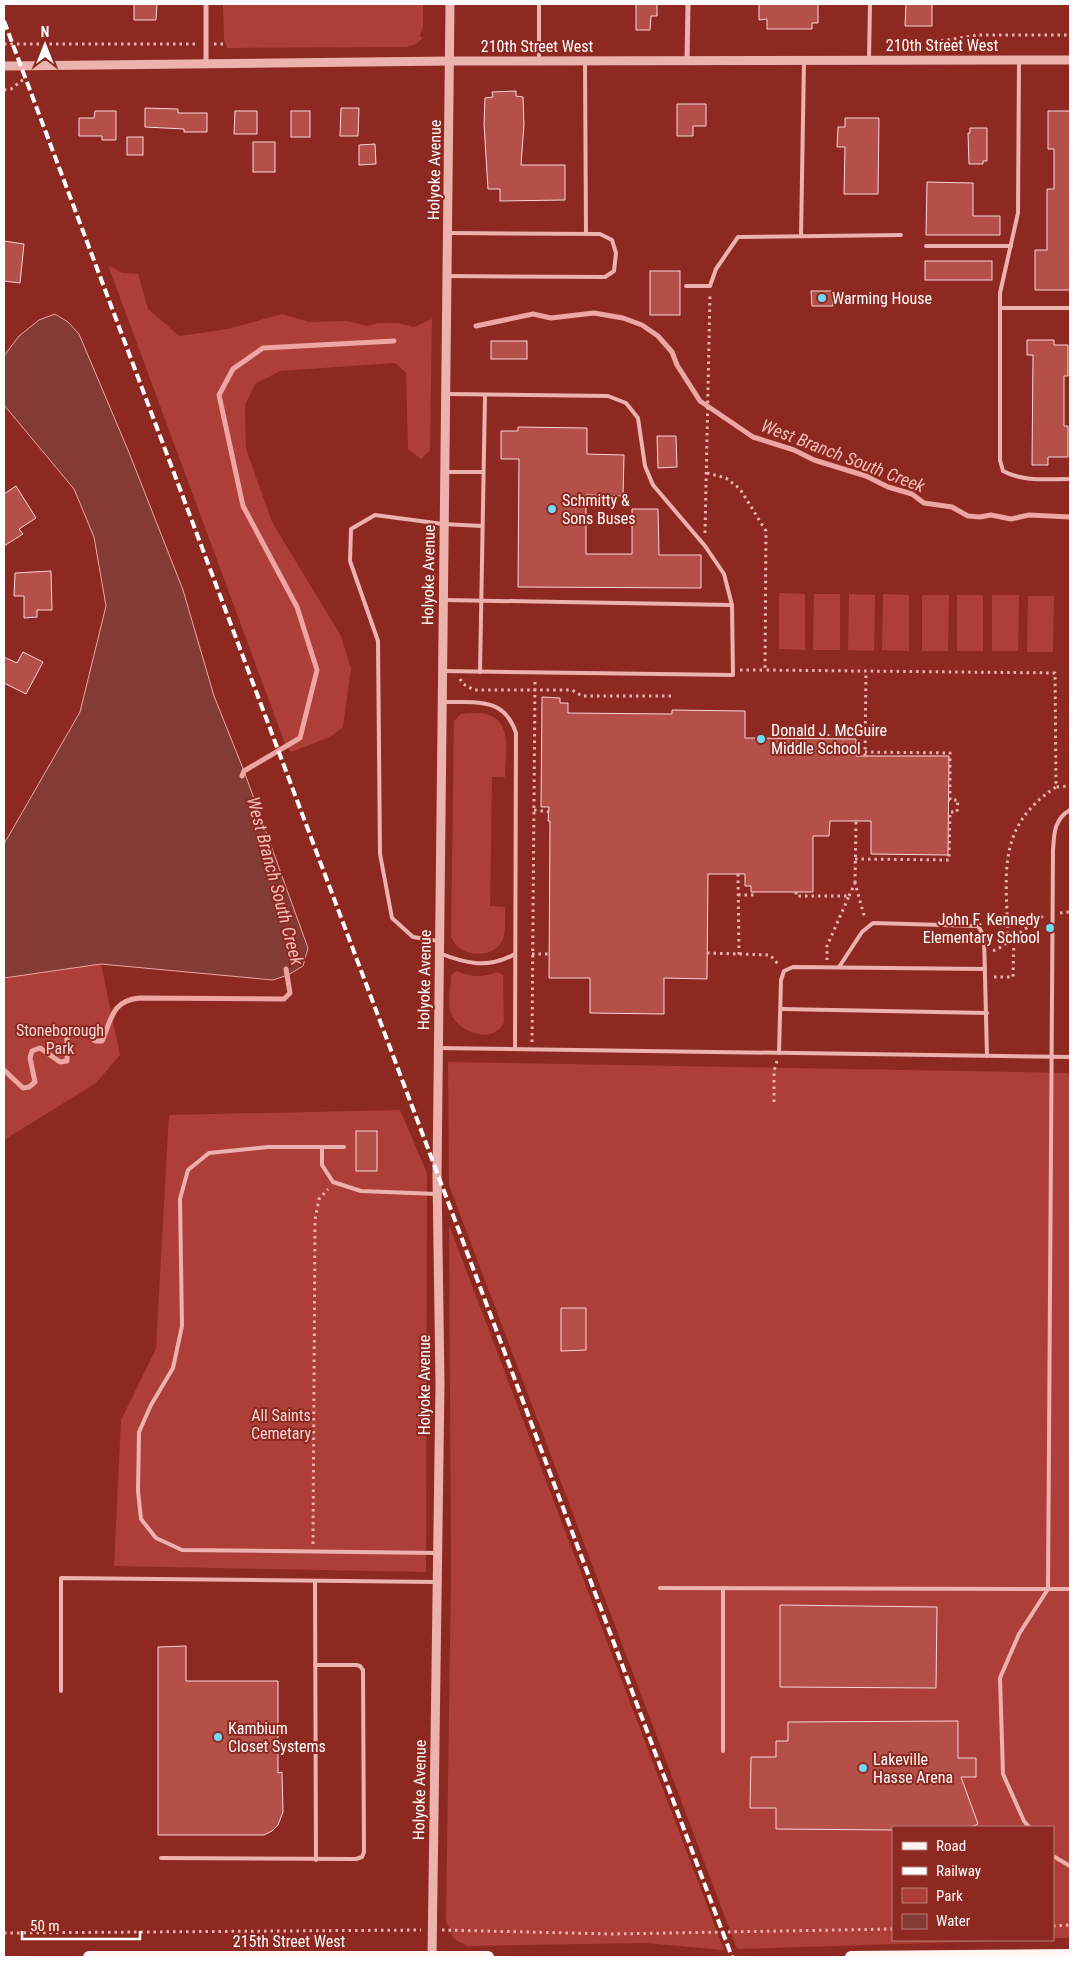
<svg xmlns="http://www.w3.org/2000/svg" width="1074" height="1961" viewBox="0 0 1074 1961" font-family="'Roboto Condensed',sans-serif">
<style>
.green{fill:#ad3f38}
.water{fill:#843b34;stroke:#eda6a2}
.lines{fill:none;stroke-linecap:round;stroke-linejoin:round}
.stream{stroke:#eda6a2;stroke-width:5}
.building{fill:#b55049;stroke:#f9d6d4}
.path{stroke:#ecb2ae;stroke-width:3;stroke-dasharray:2.5 4;stroke-linecap:butt}
.service{stroke:#ecb2ae;stroke-width:4}
.minor{stroke:#ecb2ae;stroke-width:5}
.tertiary{stroke:#ecb2ae;stroke-width:9}
.primary{stroke:#fff5f4;stroke-width:12}
.rail{stroke:#fff;stroke-width:4;stroke-dasharray:9 4;stroke-linecap:butt}
.poi-dot{fill:#6fdaf9;stroke:#8d2920;stroke-width:2}
.labels{text-anchor:middle;stroke-width:4;stroke-linejoin:round;paint-order:stroke}
.street-label{font-size:16px;fill:#fff;stroke:#8d2920}
.poi-label{font-size:16px;fill:#fff;stroke:#8d2920;text-anchor:start}
.park-label{font-size:16px;fill:#f9d6d4;stroke:#8d2920}
.water-label{font-size:18px;font-style:italic;fill:#f3beba;stroke:#8d2920}
</style>
<rect width="100%" height="100%" fill="#8d2920"/>
<g class="green">
<path d="M223,4H423V27L420,36L423,38L416,44L407,47L227,48L224,39Z"/>
<path d="M108,265L122,273L138,274L148,309L179,336L228,329L282,314L309,322L347,321L367,326L378,323H398L414,327L432,319L430,450L421,459L408,449L406,373L395,363L280,371L255,384L245,405L246,449L272,522L341,636L351,669L343,727L330,737L291,752L285,744Z"/>
<path d="M779,593L805,594V650L779,649Z"/>
<path d="M814,594H840V650H813Z"/>
<path d="M849,594L875,595L874,651L848,650Z"/>
<path d="M883,594L909,595V651L882,650Z"/>
<path d="M922,595H949L948,651H922Z"/>
<rect x="957" y="595" width="26" height="56"/>
<path d="M992,595H1019L1018,651H992Z"/>
<path d="M1028,596H1054L1053,652H1027Z"/>
<path d="M461,714C469,714 482,712 489,715C513,723 505,757 505,777H492L490,906L505,907C505,917 506,929 503,939C497,956 471,958 458,947C455,945 453,940 451,937L454,721Z"/>
<path d="M101,964L120,1055L96,1083L4,1140V978Z"/>
<path d="M457,971C471,977 482,978 497,972L503,975L504,1022C494,1046 455,1032 450,1010C448,1000 451,986 451,975Z"/>
<path d="M448,1062L1070,1073V1938H1053V1827H893V1940H1028L737,1949L449,1185Z"/>
<path d="M400,1110L427,1173L426,1572L114,1566L121,1420L156,1349L169,1115Z"/>
<path d="M449,1225L724,1950L645,1943L467,1946L454,1939L446,1921L451,1573Z"/>
</g>
<path class="water" d="M55,314L68,322L79,334L130,455L183,590L214,696L244,771L308,948L303,966L288,975L273,980L101,964L4,978V844L80,712L106,606L94,537L74,489L4,405V356L19,336L39,320Z"/>
<g class="lines">
<g class="stream">
<path d="M476,326L533,314L551,318L594,313L623,318L642,325L658,336L672,352L677,365L700,401L753,437L794,450L814,460L866,476L888,487L912,494L924,503L952,507L968,516L980,517L991,515L1011,519L1029,515L1070,517"/>
<path d="M242,776L244,771L300,738L317,670L297,607L243,506L219,395L233,369L263,348L394,341"/>
<path d="M4,1070L23,1088L29,1087L35,1082L30,1058L32,1051L40,1048L60,1062L67,1061V1037L74,1030L85,1032L95,1041H102C112,1018 112,1001 139,998L284,999L290,993L286,969"/>
</g>
</g>
<g class="building">
<path d="M134,4H157L156,20H134Z"/>
<path d="M636,4H657V16H651L650,30H636Z"/>
<path d="M759,4H818V23H812V29H767V19L759,20Z"/>
<path d="M906,4H932V26H905Z"/>
<path d="M516,91V96L523,97L524,124L521,165H565V200L500,201V189H488L484,124L485,98L493,97L492,92Z"/>
<path d="M677,104H706V126H693V136H677Z"/>
<path d="M145,108L178,109V113H207V132H184V129L145,127Z"/>
<path d="M341,108H359L358,136H340Z"/>
<path d="M95,111H116V140H102V136H79V118H94Z"/>
<path d="M235,111H257V134H234Z"/>
<rect x="291" y="111" width="19" height="26"/>
<path d="M1048,111H1070V290H1035V250H1047V189H1054V149H1048Z"/>
<path d="M845,118H879L878,194H844L845,147H837L838,127H845Z"/>
<path d="M970,128H987V161H983V164H969L968,133H970Z"/>
<rect x="127" y="137" width="16" height="18"/>
<rect x="253" y="142" width="22" height="30"/>
<path d="M375,144L376,164L359,165V145Z"/>
<path d="M927,182L973,183V216H1000V235H926Z"/>
<path d="M4,241L24,244L20,283L4,281Z"/>
<rect x="925" y="261" width="67" height="19"/>
<rect x="650" y="271" width="30" height="44"/>
<path d="M811,291H832L833,306H812Z"/>
<path d="M1027,340H1054V345H1068V376H1064V426H1068V457H1048V465H1032L1033,355H1027Z"/>
<rect x="491" y="341" width="36" height="18"/>
<path d="M518,427L587,428V454L624,455L623,496L586,495V554H632V509H658L659,555H701V588L518,587L519,459H501V431H518Z"/>
<path d="M657,436H676L677,467L658,468Z"/>
<path d="M16,486L36,518L19,529L23,534L4,546V494Z"/>
<path d="M51,571L52,610H37V617L24,618V596H14L15,573Z"/>
<path d="M23,652L43,662L26,694L4,683V657L17,663Z"/>
<path d="M542,697L560,698V703H568V713L672,714V710L745,711V738L856,739V756H949L948,855L871,854V821H830L829,836H813V892H751V886H745V874H708L707,979L664,978V1014L590,1013V978H549L550,821H548L549,807H541Z"/>
<rect x="356" y="1131" width="21" height="40"/>
<path d="M561,1308H586V1350L561,1351Z"/>
<path d="M780,1605L937,1607L936,1688L780,1687Z"/>
<path d="M186,1646V1681H278V1773L282,1772L283,1812L278,1825L272,1831L264,1835H158V1647Z"/>
<path d="M958,1721V1758H976V1777H961L978,1824L971,1827H893V1830L776,1829V1808H750L751,1757H776V1741H788V1722Z"/>
</g>
<g class="lines">
<g class="path">
<path d="M941,41L978,35H1070"/>
<path d="M4,44H198"/>
<path d="M214,44H223"/>
<path d="M4,90L11,89L25,78"/>
<path d="M707,473L726,478L740,489L766,531L765,670L1055,673L1056,787L1070,786"/>
<path d="M705,533L710,294"/>
<path d="M740,670H765"/>
<path d="M460,679L463,684L474,690H572L582,696H673"/>
<path d="M865,756L866,672"/>
<path d="M534,810L549,812"/>
<path d="M855,859L949,860L950,812H957L958,800H950V753L865,752"/>
<path d="M738,874L739,955"/>
<path d="M855,883L856,821"/>
<path d="M796,892V896H849L827,946V960"/>
<path d="M738,895H755L754,892"/>
<path d="M849,896L855,883L865,919"/>
<path d="M1060,913L1070,912"/>
<path d="M1008,941C1007,876 994,828 1056,787"/>
<path d="M993,951L1001,947L1044,915"/>
<path d="M707,953L770,955L779,965"/>
<path d="M532,954H549"/>
<path d="M994,977H1013L1014,938"/>
<path d="M532,1042L535,681"/>
<path d="M774,1102V1071L777,1061"/>
<path d="M313,1544L315,1220L319,1199L328,1189"/>
<path d="M1053,1926L1070,1925"/>
<path d="M442,1930L612,1934L893,1929"/>
<path d="M4,1933L421,1930"/>
</g>
<g class="service">
<path d="M539,4V61"/>
<path d="M869,59L870,4"/>
<path d="M1019,60L1018,213L1000,293V460L1003,471C1023,482 1048,479 1070,479"/>
<path d="M585,61L586,234"/>
<path d="M801,236L804,61"/>
<path d="M926,246H1011"/>
<path d="M447,276L605,277L614,271L616,253L612,240L600,234L448,233"/>
<path d="M686,286H710L716,269L738,237L901,235"/>
<path d="M1000,308H1070"/>
<path d="M447,394L608,396L626,403L638,418L645,466L653,485L705,546L724,574L732,605"/>
<path d="M446,472H483"/>
<path d="M442,671L733,675L732,605L445,600"/>
<path d="M480,672L485,396"/>
<path d="M442,702C475,703 504,696 516,733L515,1049"/>
<path d="M439,941L413,937L392,918L380,854L378,641L350,561L351,529L375,515L443,524L482,526"/>
<path d="M439,953C467,964 488,969 515,954"/>
<path d="M839,967L862,932L873,923L978,926L984,936L987,1056"/>
<path d="M781,1009L987,1013"/>
<path d="M438,1048L1070,1057"/>
<path d="M779,1053L781,980L784,971L793,967L985,969"/>
<path d="M322,1147V1165L333,1182L361,1191L437,1194"/>
<path d="M344,1147H268L209,1153L188,1170L180,1199L182,1326L173,1368L151,1405L139,1432L138,1491L141,1519L156,1538L182,1550L438,1553"/>
<path d="M315,1581L316,1860"/>
<path d="M660,1588L1048,1589L1053,851C1054,834 1054,819 1070,810"/>
<path d="M723,1588V1751"/>
<path d="M61,1691V1578L437,1582"/>
<path d="M1029,1827L1024,1821L1003,1774L1000,1678L1019,1634L1048,1589H1070"/>
<path d="M1053,1856L1070,1866"/>
<path d="M161,1858L356,1859L362,1857L364,1852L363,1670L360,1666L356,1665H315"/>
</g>
<g class="minor">
<path d="M206,4V64"/>
<path d="M687,61L688,4"/>
</g>
<g class="tertiary">
<path d="M4,66L450,61L1070,60"/>
<path d="M432,1957L440,1384L437,1176L450,4"/>
</g>
<g class="primary">
<path d="M89,1957H488"/>
<path d="M851,1957L1070,1955"/>
</g>
<path class="rail" d="M4,21L732,1957"/>
</g>
<g class="poi-dot">
<circle cx="822" cy="298" r="5"/>
<circle cx="552" cy="509" r="5"/>
<circle cx="761" cy="739" r="5"/>
<circle cx="1050" cy="928" r="5"/>
<circle cx="218" cy="1737" r="5"/>
<circle cx="863" cy="1768" r="5"/>
</g>
<g class="labels">
<g class="street-label">
<text x="942" y="51">210th Street West</text>
<text x="537" y="52">210th Street West</text>
<text transform="translate(434 170) rotate(-89)" y="6">Holyoke Avenue</text>
<text transform="translate(428 575) rotate(-89)" y="6">Holyoke Avenue</text>
<text transform="translate(424 980) rotate(-89)" y="6">Holyoke Avenue</text>
<text transform="translate(424 1385) rotate(-90)" y="6">Holyoke Avenue</text>
<text transform="translate(419 1790) rotate(-89)" y="6">Holyoke Avenue</text>
<text x="289" y="1947">215th Street West</text>
</g>
<g class="poi-label">
<text x="832" y="304">Warming House</text>
<text x="562" y="506">Schmitty &amp;<tspan x="562" dy="18">Sons Buses</tspan></text>
<text x="771" y="736">Donald J. McGuire<tspan x="771" dy="18">Middle School</tspan></text>
<text x="1040" y="925" text-anchor="end">John F. Kennedy<tspan x="1040" dy="18">Elementary School</tspan></text>
<text x="228" y="1734">Kambium<tspan x="228" dy="18">Closet Systems</tspan></text>
<text x="873" y="1765">Lakeville<tspan x="873" dy="18">Hasse Arena</tspan></text>
</g>
<g class="park-label">
<text x="60" y="1036">Stoneborough<tspan x="60" dy="18">Park</tspan></text>
<text x="281" y="1421">All Saints<tspan x="281" dy="18">Cemetary</tspan></text>
</g>
<g class="water-label">
<text transform="translate(843 456) rotate(21)" y="6">West Branch South Creek</text>
<text transform="translate(275 881) rotate(75)" y="6">West Branch South Creek</text>
</g>
</g>
<rect width="1074" height="1961" fill="none" stroke="#ffffff" stroke-width="10"/>
<rect x="892" y="1826" width="162" height="115" fill="#8d2920" stroke="#bb7f79"/>
<rect x="902" y="1842" width="25" height="8" fill="#fff5f4" stroke="#bb7f79"/>
<text x="936" y="1851" font-size="15" fill="#ffffff">Road</text>
<rect x="902" y="1867" width="25" height="8" fill="#ffffff" stroke="#bb7f79"/>
<text x="936" y="1876" font-size="15" fill="#ffffff">Railway</text>
<rect x="902" y="1888" width="25" height="15" fill="#ad3f38" stroke="#bb7f79"/>
<text x="936" y="1901" font-size="15" fill="#ffffff">Park</text>
<rect x="902" y="1914" width="25" height="15" fill="#843b34" stroke="#bb7f79"/>
<text x="936" y="1926" font-size="15" fill="#ffffff">Water</text>
<g transform="translate(45 45)" stroke="#8d2920" stroke-width="4" paint-order="stroke">
<path d="M0-4L9 19L0 12L-9 19Z" fill="#ffffff"/>
<text y="-8" font-size="14" font-weight="bold" text-anchor="middle" fill="#ffffff">N</text>
</g>
<path d="M22 1931v8h118v-8" fill="none" stroke="#ffffff" stroke-width="2.5"/>
<text x="30" y="1931" font-size="15" fill="#ffffff" stroke="#8d2920" stroke-width="4" paint-order="stroke">50 m</text>
</svg>
